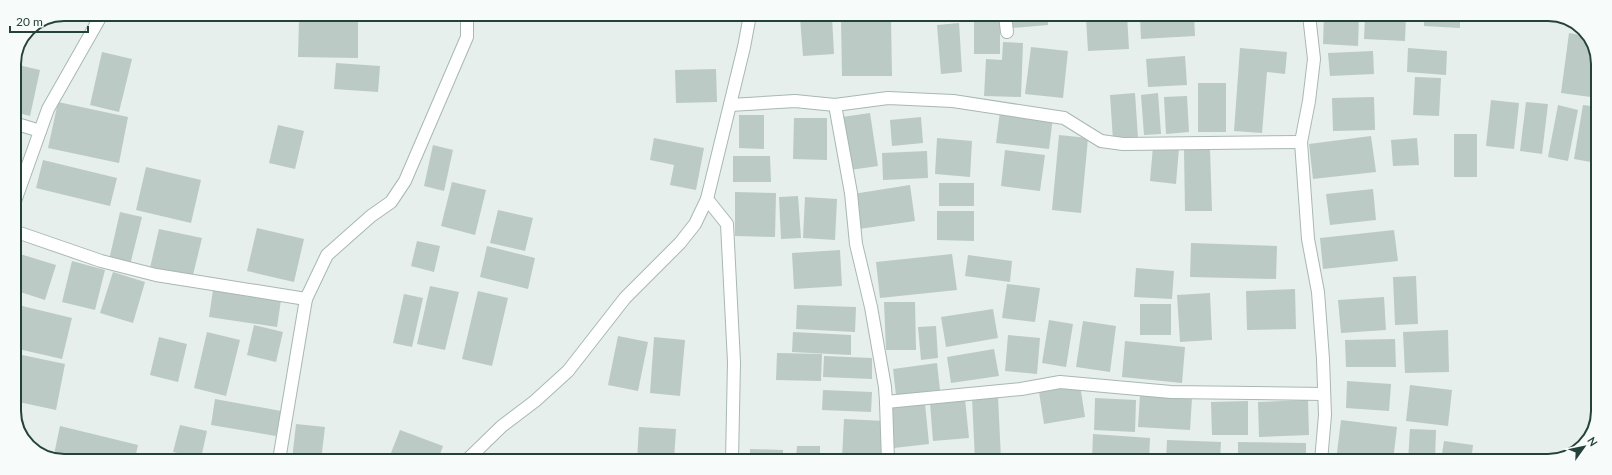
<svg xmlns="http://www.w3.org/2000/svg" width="1612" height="475" viewBox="0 0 1612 475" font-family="Lato,sans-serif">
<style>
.building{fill:#bbcac4}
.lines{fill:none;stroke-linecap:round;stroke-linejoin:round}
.street-casing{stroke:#a8b8b2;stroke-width:14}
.street{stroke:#fff;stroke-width:12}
.rim{fill:none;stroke:#24423a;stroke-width:2}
</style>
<rect width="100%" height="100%" fill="#e6efeb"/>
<g class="building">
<rect x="974" y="15" width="26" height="39"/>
<path d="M1011,15H1048V25L1012,28Z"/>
<path d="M1127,15L1129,49L1088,51L1086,18Z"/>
<path d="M1160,15H1194L1195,36L1141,39L1140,17Z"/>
<path d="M1324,15H1359L1358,46L1323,44Z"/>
<path d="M1365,15H1406L1405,41L1364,39Z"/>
<path d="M1424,16H1460V28L1424,26Z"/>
<path d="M832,17L834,54L803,56L800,18Z"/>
<path d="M299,19L358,20V58L298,57Z"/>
<path d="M891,19L892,76H842L841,20Z"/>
<path d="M959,23L962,72L941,74L937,25Z"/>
<path d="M1574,24L1584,30L1574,29Z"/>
<path d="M1569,33L1587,36L1598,61V98L1561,93Z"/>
<path d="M1003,42L1023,43L1021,97L984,96L986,59L1002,60Z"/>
<path d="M1031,47L1068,51L1063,98L1025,94Z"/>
<path d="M1240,48L1287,52L1285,74L1267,72L1262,133L1234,131Z"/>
<path d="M1408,48L1447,51L1446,75L1407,72Z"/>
<path d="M1373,51L1374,74L1330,76L1328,53Z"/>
<path d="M102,52L132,59L119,112L90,105Z"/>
<path d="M1185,56L1187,85L1148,87L1146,59Z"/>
<path d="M336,63L380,66L378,92L334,89Z"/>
<path d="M14,64L40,70L30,116L14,112Z"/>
<path d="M716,69L717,102L676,103L675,70Z"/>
<path d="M1415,77L1441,78L1439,116L1413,115Z"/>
<rect x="1198" y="83" width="28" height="49"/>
<path d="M1135,93L1138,138L1113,140L1110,95Z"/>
<path d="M1158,93L1161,134L1144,135L1141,95Z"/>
<path d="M1187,96L1189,132L1166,134L1164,97Z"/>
<path d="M1374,97L1375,130L1333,131L1332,98Z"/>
<path d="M1491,100L1519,103L1514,149L1486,146Z"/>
<path d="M58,102L128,117L119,163L48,148Z"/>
<path d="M1526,102L1548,104L1542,154L1520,151Z"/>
<path d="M1558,105L1578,110L1568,161L1548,157Z"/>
<path d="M1583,105L1598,107L1596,163L1574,159Z"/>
<path d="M1000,111L1053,117L1049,149L996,143Z"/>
<path d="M870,113L878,166L850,170L842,117Z"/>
<path d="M739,115H764V149L739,148Z"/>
<path d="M921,117L923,143L892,146L890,120Z"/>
<path d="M794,118H827V160L793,159Z"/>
<path d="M278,125L304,131L295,169L269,163Z"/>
<rect x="1454" y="134" width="23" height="43"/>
<path d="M1059,135L1088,138L1081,213L1052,210Z"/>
<path d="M1371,136L1376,172L1313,179L1309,144Z"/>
<path d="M654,138L704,148L696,190L670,185L674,165L650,160Z"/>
<path d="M937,138L972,141L970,177L935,174Z"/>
<path d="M1417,138L1419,165L1393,166L1391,140Z"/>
<path d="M433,145L453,150L444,191L424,186Z"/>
<path d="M1153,146L1179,148L1176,184L1150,181Z"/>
<path d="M1210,149L1212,211H1185L1184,150Z"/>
<path d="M1005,150L1045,155L1040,191L1001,186Z"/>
<path d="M927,151L928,178L883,180L882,153Z"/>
<path d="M733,156H770L771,182H733Z"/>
<path d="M43,160L117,178L110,206L36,188Z"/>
<path d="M146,167L201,180L191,223L136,210Z"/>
<path d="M452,182L486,190L475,235L441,226Z"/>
<rect x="939" y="183" width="35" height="23"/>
<path d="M910,185L915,221L859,229L853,194Z"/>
<path d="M1373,189L1376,220L1330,225L1326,194Z"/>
<path d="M735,192L776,193L775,237L735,236Z"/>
<path d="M798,196L801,238L781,239L779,197Z"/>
<path d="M805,197L837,199L835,240L803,238Z"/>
<path d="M498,210L533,218L525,251L490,243Z"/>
<path d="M937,211H974V241L937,240Z"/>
<path d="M120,212L142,217L130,265L109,260Z"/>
<path d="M257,228L304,239L294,282L247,271Z"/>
<path d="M159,229L202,238L192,279L150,268Z"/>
<path d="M1394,230L1398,261L1323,269L1320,238Z"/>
<path d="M417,241L440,246L434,272L411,266Z"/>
<path d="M1191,243L1277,246L1276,279L1190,277Z"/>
<path d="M487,246L535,258L528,289L480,277Z"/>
<path d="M840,250L842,286L794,289L792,253Z"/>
<path d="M20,254L56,265L45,300L14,290V273Z"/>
<path d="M952,254L957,290L880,298L876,262Z"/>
<path d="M968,255L1012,261L1010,282L965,276Z"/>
<path d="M72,261L105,270L95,310L62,302Z"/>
<path d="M1136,268L1174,271L1172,299L1134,297Z"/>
<path d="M113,272L145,282L133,323L100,313Z"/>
<path d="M1416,276L1418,324L1395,325L1393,277Z"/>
<path d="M1007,284L1040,288L1035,322L1002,318Z"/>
<path d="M430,286L459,292L445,350L417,344Z"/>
<path d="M1295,289L1296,329L1247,330L1246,291Z"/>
<path d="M213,290L281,300L277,327L209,317Z"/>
<path d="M478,291L508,298L492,366L462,359Z"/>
<path d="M1210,293L1212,340L1180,342L1177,295Z"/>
<path d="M404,294L423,298L412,347L393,343Z"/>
<path d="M1384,297L1386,330L1341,333L1338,300Z"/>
<path d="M884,302H915L916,350H886Z"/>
<path d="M14,304L72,318L62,359L14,348Z"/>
<rect x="1140" y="304" width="31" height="31"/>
<path d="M797,305L856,307L855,332L796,329Z"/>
<path d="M993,309L998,338L946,347L941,317Z"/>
<path d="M1049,320L1073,324L1066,367L1042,363Z"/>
<path d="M1083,321L1116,326L1110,372L1076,367Z"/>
<path d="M254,325L283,332L276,362L247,355Z"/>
<path d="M936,326L938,358L921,360L918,327Z"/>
<path d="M1448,330L1449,372L1405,373L1403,332Z"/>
<path d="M207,332L240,340L226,396L194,388Z"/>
<path d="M793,332L851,335V355L792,352Z"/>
<path d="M1008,335L1040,338L1037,374L1005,371Z"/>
<path d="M618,336L648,342L638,391L608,385Z"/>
<path d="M159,337L187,344L178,382L150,375Z"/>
<path d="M654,337L685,340L680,396L650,393Z"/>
<path d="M1395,339L1396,367H1346L1345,340Z"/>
<path d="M1125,341L1185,347L1182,383L1122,377Z"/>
<path d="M994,349L999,376L951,383L947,357Z"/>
<path d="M14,353L19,355L15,375H14Z"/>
<path d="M777,353L822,354L821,381L776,380Z"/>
<path d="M22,355L65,364L56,410L14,401Z"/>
<path d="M824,356L872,358V379L823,377Z"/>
<path d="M937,363L940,390L896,395L893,369Z"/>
<path d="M1347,381L1391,384L1389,411L1346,408Z"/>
<path d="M1080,385L1085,417L1044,424L1039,392Z"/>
<path d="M1410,385L1452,390L1448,426L1406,421Z"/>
<path d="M823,390L872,392L871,412L822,410Z"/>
<path d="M1140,395L1192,398L1190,430L1138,427Z"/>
<path d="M998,397L1001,459L975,460L972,398Z"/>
<path d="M1095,398L1136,400L1135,432L1094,430Z"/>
<path d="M215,399L281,411L276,436L211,425Z"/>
<path d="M965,399L969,438L933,441L930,403Z"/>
<path d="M1308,400L1309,435L1259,437L1258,402Z"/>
<path d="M1248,401V435H1212L1211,402Z"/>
<path d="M925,403L929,444L894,448L889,406Z"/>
<path d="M844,419L885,421L883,460L842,459Z"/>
<path d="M1341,420L1397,427L1393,461H1336Z"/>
<path d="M296,424L325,427L321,460H292Z"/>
<path d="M180,425L207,431L201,458L173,452Z"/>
<path d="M60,426L138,445L135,459H53Z"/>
<path d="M639,427L676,429L674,460H637Z"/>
<path d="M1410,429L1436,430L1435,461H1408Z"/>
<path d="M400,430L443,446L438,460L389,458Z"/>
<path d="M1093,434L1150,438L1149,461L1092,460Z"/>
<path d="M1167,440L1221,442L1220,461H1166Z"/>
<path d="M1444,441L1473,445L1471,461H1441Z"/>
<path d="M1238,442L1306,443V461H1238Z"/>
<path d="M797,446H820V460H796Z"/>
<path d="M750,449L783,450V460H750Z"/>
</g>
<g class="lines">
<g class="street-casing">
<g id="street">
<path d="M1005,15L1007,32"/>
<path d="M1309,15L1314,59L1309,101L1301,142L1308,239L1318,292L1323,359L1325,415L1321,461"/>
<path d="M730,105L795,101L835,105L888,98L953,101L1064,118L1101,141L1123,144L1301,142"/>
<path d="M835,105L851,193L856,244L871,307L885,387L886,402L1021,389L1060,382L1171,392L1324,394"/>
<path d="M14,123L40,131"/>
<path d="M707,199L727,224L734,362L732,460"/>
<path d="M14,204L48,109L102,14"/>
<path d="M14,231L101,261L156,275L306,299L279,460"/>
<path d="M306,299L327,255L371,216L391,202L405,181L467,37V14"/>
<path d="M886,402L888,460"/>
<path d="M467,460L502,426L535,401L568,371L625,298L680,243L695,224L707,199L744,47L750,15"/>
</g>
</g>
<use href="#street" class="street"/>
</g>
<path d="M0 0H1612V475H0ZM64 21H1548A43 43 0 0 1 1591 64V411A43 43 0 0 1 1548 454H64A43 43 0 0 1 21 411V64A43 43 0 0 1 64 21Z" fill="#f7fbf9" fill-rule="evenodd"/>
<path class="rim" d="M64 21H1548A43 43 0 0 1 1591 64V411A43 43 0 0 1 1548 454H64A43 43 0 0 1 21 411V64A43 43 0 0 1 64 21Z"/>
<g transform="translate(1584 447) rotate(57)" stroke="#f7fbf9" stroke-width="3" paint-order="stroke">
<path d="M0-3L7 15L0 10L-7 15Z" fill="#24423a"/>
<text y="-6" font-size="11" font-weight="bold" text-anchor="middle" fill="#24423a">N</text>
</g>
<path d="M10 26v6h78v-6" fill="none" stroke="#24423a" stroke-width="2"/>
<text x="16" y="26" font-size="12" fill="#24423a" stroke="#f7fbf9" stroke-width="3" paint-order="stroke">20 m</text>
</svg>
